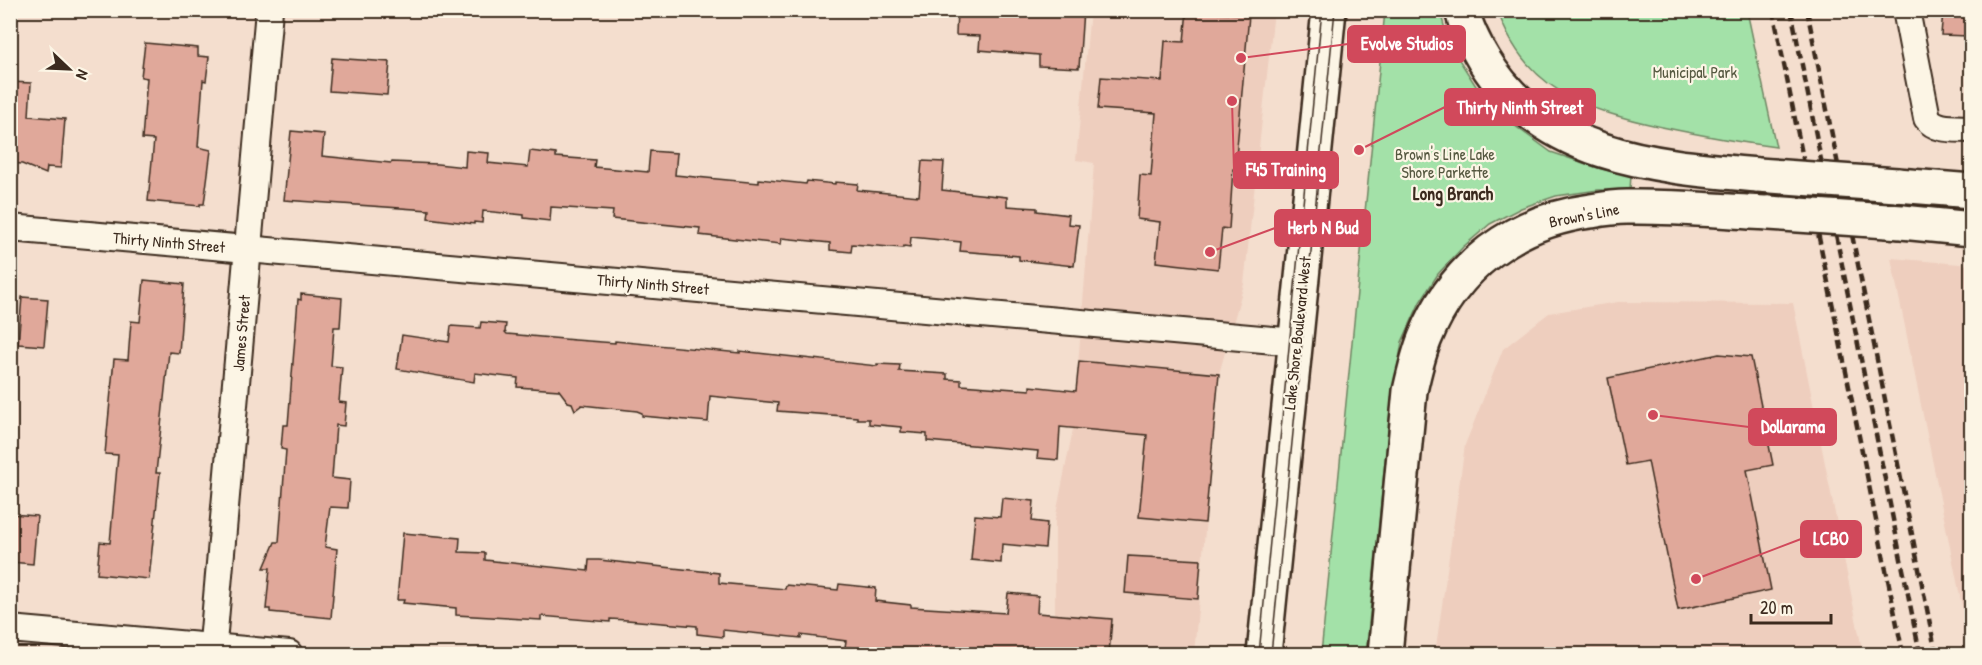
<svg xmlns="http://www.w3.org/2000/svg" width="1982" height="665" viewBox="0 0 1982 665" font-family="'Patrick Hand',sans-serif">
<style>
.built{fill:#eecebe}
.green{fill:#a3e1a8;stroke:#6f8663;stroke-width:1.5}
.building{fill:#e0a89a;stroke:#3b2a1e;stroke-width:1.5}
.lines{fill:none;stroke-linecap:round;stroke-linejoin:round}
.minor-casing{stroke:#3b2a1e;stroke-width:30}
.major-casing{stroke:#3b2a1e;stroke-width:38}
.minor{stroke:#fcf5e5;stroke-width:26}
.major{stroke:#fcf5e5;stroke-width:33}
.tram{stroke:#3b2a1e;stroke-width:1.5}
.rail{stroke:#3b2a1e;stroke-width:4.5;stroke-dasharray:9 4.5;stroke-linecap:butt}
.major-bridge-casing{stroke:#3b2a1e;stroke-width:38;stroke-linecap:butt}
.major-bridge{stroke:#fcf5e5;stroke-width:33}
.labels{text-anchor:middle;stroke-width:4.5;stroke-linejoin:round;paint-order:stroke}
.park-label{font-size:16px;fill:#555840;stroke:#fcf5e5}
.street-label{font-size:16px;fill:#3b2a1e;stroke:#fcf5e5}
.neighbourhood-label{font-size:18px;font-weight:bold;fill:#3b2a1e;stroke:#fcf5e5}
.leader{fill:none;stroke:#d1495b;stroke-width:2}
.callout-dot{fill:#d1495b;stroke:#fcf5e5;stroke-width:2}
.callout{fill:#d1495b;stroke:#d1495b;stroke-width:2}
.callout-label{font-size:18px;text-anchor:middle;font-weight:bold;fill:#fff}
</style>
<rect width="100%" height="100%" fill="#f4dece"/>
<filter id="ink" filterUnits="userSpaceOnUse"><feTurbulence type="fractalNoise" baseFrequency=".0167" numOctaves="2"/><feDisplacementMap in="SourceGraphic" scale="12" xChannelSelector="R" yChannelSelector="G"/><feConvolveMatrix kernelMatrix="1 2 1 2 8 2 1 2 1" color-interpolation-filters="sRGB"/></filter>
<g filter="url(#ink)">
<g class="built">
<path d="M1090,11H1274L1244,284L1219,374L1194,654H1052L1055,615V520L1073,429L1094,163L1076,160Z"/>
<path d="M1891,258L1971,265V650Z"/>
<path d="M1618,302L1793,303L1863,654H1435L1465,445L1503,349L1549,313Z"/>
</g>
<g class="green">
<path d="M1385,11H1440L1449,44L1481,94L1511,123L1551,152L1601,169L1631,175L1630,190H1598L1556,196L1521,208L1490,224L1463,247L1438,274L1420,302L1402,342L1390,411L1366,654H1321Z"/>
<path d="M1498,11H1747L1776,147C1737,142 1700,135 1662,127C1588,111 1524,90 1498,11Z"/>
</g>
<g class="building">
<path d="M957,10H1083L1079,68L1039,66V55L979,50L980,36L956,35Z"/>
<path d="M1187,10L1249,15L1235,169H1233L1229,229L1222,228L1218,269L1156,262L1160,222L1137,219L1140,175L1151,176L1156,113L1098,109L1101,77L1162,81L1165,41L1184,42Z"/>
<path d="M1943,10H1971L1969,36L1941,35Z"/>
<path d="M145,43L198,48V56L209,57L206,81L203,80L198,147L211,150L204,204H200V206L148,201L154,140L142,139L147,78L141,77Z"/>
<path d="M332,58L390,62L387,95L329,91Z"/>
<path d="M10,82L31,83L29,116L65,119L61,168L47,167L46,174L22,164L10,163Z"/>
<path d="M291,131L324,134L322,156L391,163L392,162L437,164L465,167L466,151L489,153L488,163L528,167L530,151L556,154V157L595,160L594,167L648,172L650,151L677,153L675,175L759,183V179L806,184L807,181L835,184V182L858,184L857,190L919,196L922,161L944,162L942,190L1007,197V206L1037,208V211L1069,215L1068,224L1079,225L1074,266L1019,260V256L960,251L961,242L911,237L910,247L904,246L903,248L852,244L851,252L830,250V243L782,238L781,244L699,235L700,228L612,219L613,211L551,207L550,221L524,218V215L483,211L482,223L474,222V224L428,218L429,210L284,200Z"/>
<path d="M144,280L184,284L179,353L169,352L156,473H160L149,579L97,574L100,542L110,543L118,455L105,454L114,359L128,360L131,321L140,322Z"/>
<path d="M301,294L342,298L340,327H334L331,366L342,367L339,402L346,403L344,426L336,425L332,478L350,480L348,508L330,507L325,547L337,549L331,618L270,612V609H266L270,568H264L275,542H279L286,450L281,449L283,425H288L298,299L301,300Z"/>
<path d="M22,297L48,299L44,346L18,344Z"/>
<path d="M481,322L506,324L505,332L507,334L575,340L615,343V341L740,353V351L877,366V364L900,365L899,371L947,374V379L961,380V385L1030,390V386L1076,391L1079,361L1219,374L1205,523L1139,517L1147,435L1060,427L1058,460L1037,458L1038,451L927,441V434L901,432V427L869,424V419H857V417L777,411L778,403L710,396L708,422L642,416V413L637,411L582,405L575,410L572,403L568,402L559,390L517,387L518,378L475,373L474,382L397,369L402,335L449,342L451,326L480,328Z"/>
<path d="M1719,354L1751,357L1773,465L1747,470L1771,590L1678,610L1648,461L1626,465L1608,378Z"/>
<path d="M1002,498L1034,501L1032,521L1047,523L1045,548L1002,544L1001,563L971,560L975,515L1000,517Z"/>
<path d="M10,514L37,516L33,564L10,562Z"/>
<path d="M403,533L460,538L459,552L485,553V560L588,571L589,560H599L719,573V583L785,589L786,585L838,590L839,584L876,588L875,601L911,605V607L1006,613L1008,593L1038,596L1037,613L1112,619L1109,654H881L882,650L845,647L846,641L801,635V638L723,630V637L697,634V626L627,620L610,619V622L541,616V620L456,615V608L403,603L404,600H397Z"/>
<path d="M1128,556L1201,560L1198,599L1125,593Z"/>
</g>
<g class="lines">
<g class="minor-casing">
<g id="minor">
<path d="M1906,10L1927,118C1936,131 1956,128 1972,129"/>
<path d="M10,228L1296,342"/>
<path d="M10,629L289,654"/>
<path d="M212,654L269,10"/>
</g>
</g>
<g class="major-casing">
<g id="major">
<path d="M1462,10C1466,28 1475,45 1484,60C1543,158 1656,166 1758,175"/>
<path d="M1897,185L1972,191"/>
<path d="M1902,222L1972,229"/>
<path d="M1264,654L1329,10"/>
<path d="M1385,654L1410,391C1414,373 1418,355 1425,338C1454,266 1514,221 1591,211C1602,209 1615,207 1627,207C1674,206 1722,211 1769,213"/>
</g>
</g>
<use href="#minor" class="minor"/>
<use href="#major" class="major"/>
<g class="tram">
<path d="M1259,654L1322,10"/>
<path d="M1271,654L1335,10"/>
</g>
<g class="rail">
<path d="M1773,10L1903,654"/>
<path d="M1791,10L1920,654"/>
<path d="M1807,10L1936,654"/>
</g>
<g class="major-bridge-casing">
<g id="major-bridge">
<path d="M1758,175L1897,185"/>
<path d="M1769,213L1902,222"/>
</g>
</g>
<use href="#major-bridge" class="major-bridge"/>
</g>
</g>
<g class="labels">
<g class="park-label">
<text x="1695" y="78">Municipal Park</text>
<text x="1445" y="160">Brown's Line Lake<tspan x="1445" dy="18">Shore Parkette</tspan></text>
</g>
<g class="street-label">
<text transform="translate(1584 215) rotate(-11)" y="6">Brown's Line</text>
<text transform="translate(169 242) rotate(5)" y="6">Thirty Ninth Street</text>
<text transform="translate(653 284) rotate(5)" y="6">Thirty Ninth Street</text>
<text transform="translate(241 333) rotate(-85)" y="6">James Street</text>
<text transform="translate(1297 333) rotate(-84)" y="6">Lake Shore Boulevard West</text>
</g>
<g class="neighbourhood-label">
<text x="1453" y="200">Long Branch</text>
</g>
</g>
<path class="leader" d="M1241 58L1348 44M1359 150L1445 107M1232 101L1234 170M1210 252L1275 228M1653 415L1749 427M1696 579L1801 539"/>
<g class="callout-dot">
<circle cx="1241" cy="58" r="6"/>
<circle cx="1359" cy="150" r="6"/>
<circle cx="1232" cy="101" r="6"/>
<circle cx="1210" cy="252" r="6"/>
<circle cx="1653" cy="415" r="6"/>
<circle cx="1696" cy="579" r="6"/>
</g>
<g class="callout">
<rect x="1348" y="26" width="117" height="36" rx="6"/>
<rect x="1445" y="89" width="150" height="36" rx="6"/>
<rect x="1234" y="152" width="104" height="36" rx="6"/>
<rect x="1275" y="210" width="95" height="36" rx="6"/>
<rect x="1749" y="409" width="87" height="36" rx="6"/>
<rect x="1801" y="521" width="60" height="36" rx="6"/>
</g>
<g class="callout-label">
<text x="1407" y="50">Evolve Studios</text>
<text x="1520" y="114">Thirty Ninth Street</text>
<text x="1286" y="176">F45 Training</text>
<text x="1323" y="234">Herb N Bud</text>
<text x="1793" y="433">Dollarama</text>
<text x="1831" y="545">LCBO</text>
</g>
<rect width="1982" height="665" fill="none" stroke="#fcf5e5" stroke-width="36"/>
<rect x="18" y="18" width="1946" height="629" fill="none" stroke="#3b2a1e" stroke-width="2" filter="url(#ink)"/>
<g transform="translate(69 69) rotate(113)" stroke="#fcf5e5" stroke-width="4.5" paint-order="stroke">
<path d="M0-4.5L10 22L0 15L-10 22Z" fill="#3b2a1e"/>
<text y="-9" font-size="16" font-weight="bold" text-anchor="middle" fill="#3b2a1e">N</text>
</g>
<path d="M1751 614v9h80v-9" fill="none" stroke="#3b2a1e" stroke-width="3"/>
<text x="1760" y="614" font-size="18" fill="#3b2a1e" stroke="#fcf5e5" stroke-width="4.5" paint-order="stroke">20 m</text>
</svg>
